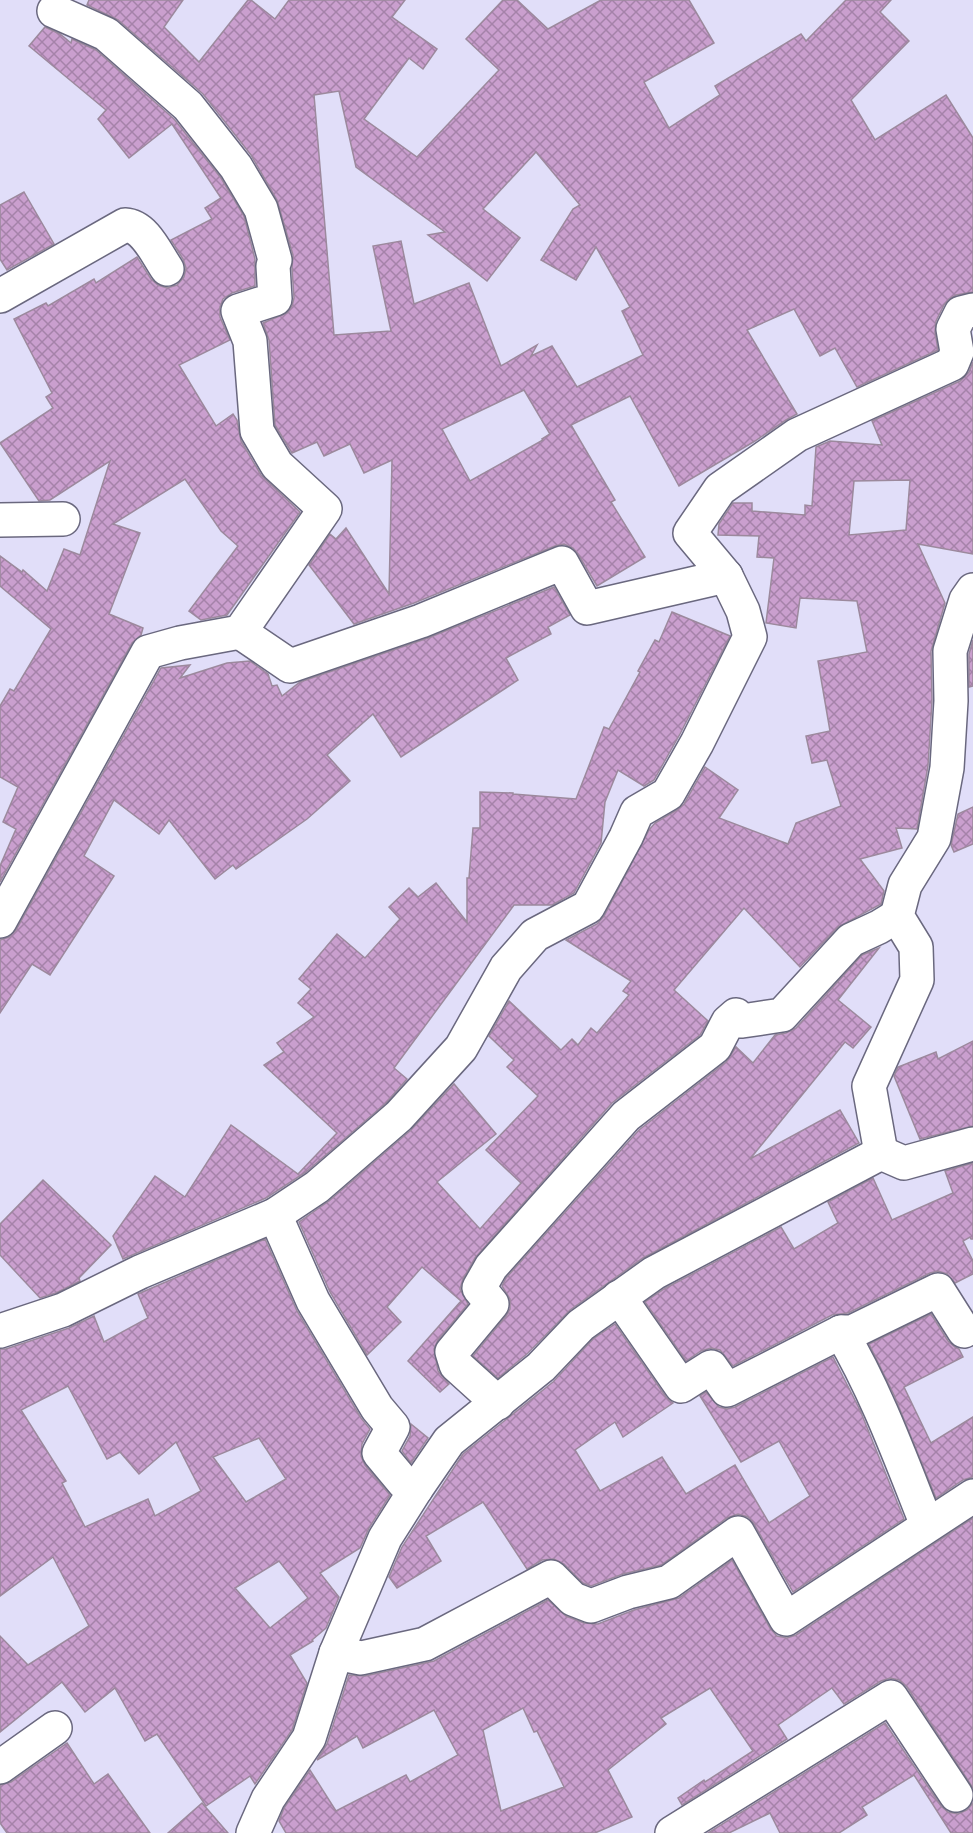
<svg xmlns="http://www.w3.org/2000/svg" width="973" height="1833" viewBox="0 0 973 1833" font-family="Rubik,sans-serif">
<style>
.building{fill:url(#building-cross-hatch);stroke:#9c899d;stroke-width:1.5;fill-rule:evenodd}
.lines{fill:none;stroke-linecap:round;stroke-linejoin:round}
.minor-casing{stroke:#6a687f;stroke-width:36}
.minor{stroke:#fff;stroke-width:33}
</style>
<defs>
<pattern id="building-cross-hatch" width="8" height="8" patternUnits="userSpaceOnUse" patternTransform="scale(1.5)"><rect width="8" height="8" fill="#ca9fce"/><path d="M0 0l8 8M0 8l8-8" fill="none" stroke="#a582a9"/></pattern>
</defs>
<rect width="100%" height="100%" fill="#e1def9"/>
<g class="building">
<path d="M89,0H183L164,27L199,62L248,0H251L275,19L289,0H405L392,17L437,49L423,69L409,58L364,119L417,157L499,70L466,39L503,0H517L548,29L601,0H689L714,43L644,82L669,128L720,95L715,86L801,34L806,41L846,0H891L880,12L909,41L851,100L875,140L946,95L973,138V292L956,295L949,299L944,305L936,321L935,332L938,350L857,387L835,348L820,356L794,309L747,330L797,414L786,420L755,441L679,486L630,396L571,425L615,500L611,502L645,557L597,586L578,554L573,548L564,544L555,546L414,603L354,624L309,565L330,534L336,539L346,528L389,594L392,460L364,473L350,444L324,456L317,442L292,453L275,425L269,340L263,323L287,313L292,306L294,298L292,268L293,255L277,200L251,155L203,94L118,20L87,5ZM339,91L356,167L445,232L428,235L487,281L520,238L483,209L536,152L580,205L573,209L541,260L576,280L596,247L630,307L622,311L643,355L577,387L552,346L531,356L537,345L501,366L469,283L414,304L401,241L373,246L391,331L334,335L314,95ZM524,390L550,434L542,439L543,440L470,481L442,429Z"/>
<path d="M45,27L60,34L71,43L72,39L96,50L174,119L221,178L244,216L255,259V286L232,293L223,299L220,307V317L230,340L179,365L216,426L233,414L237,420L241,441L261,475L300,512L227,615L201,620L189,611L238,546L221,531L185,479L113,524L140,533L109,614L143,628L141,635L132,643L0,882V866L16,829L3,822L18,787L0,777V706L10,689L14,691L51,629L0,586V556L22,572L23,570L47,591L64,549L80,555L110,461L50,500L39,501L0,443L53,408L46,397L52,393L14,319L46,303L48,306L94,279L96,283L137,257L151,279L158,285L167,288L177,285L184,277L186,268L183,259L171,240L212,219L205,208L221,198L172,124L129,158L98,119L106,110L29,46Z"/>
<path d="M24,192L54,244L7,270L0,259V205Z"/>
<path d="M973,362V554L918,544L945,603L931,651L932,701L928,766L917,829L896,828L902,848L860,859L884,891L881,904L838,927L800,967L744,908L674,990L708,1021L700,1035L612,1103L475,1258L463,1279L460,1289L468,1304L438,1340L434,1349L438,1371L449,1384L440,1392L408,1361L461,1301L422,1267L387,1307L401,1322L367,1355L330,1292L299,1222L329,1201L411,1130L454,1084L496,1134L437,1182L480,1229L521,1183L486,1150L538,1096L507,1067L514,1060L489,1036L509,1001L561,1050L572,1039L578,1045L591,1028L597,1033L629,995L623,991L631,981L566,940L597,924L604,916L649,830L655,823L677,810L684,804L705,767L738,790L719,818L788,844L796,823L841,806L827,760L812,763L806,736L830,731L818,661L867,652L857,601L800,598L796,628L766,623L774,558L757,557L759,536L718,535L719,524L733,503H752V511L805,515V505L812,506L816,447L830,441L882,445L872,421L960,381L969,372ZM910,480L906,530L849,535L854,481Z"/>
<path d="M554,587L570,615L548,627L551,634L506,658L518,680L401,757L373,714L327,755L350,781L307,819L236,869L233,865L215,879L169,820L159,834L114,800L84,856L114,876L50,975L32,964L0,1013V940L9,937L16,930L161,668L190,665L180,678L227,663L250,661L268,674L272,686L277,685L282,696L300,682L428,638Z"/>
<path d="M672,612L730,636L680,734L654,780L644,786L618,770L605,802L601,843L574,893L552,905H514L394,1068L407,1079L386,1103L306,1172L266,1198L123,1259L113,1236L155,1176L185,1197L231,1125L298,1174L337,1133L264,1065L284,1052L277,1043L314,1017L298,1003L311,989L299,979L337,934L365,958L400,919L389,907L409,888L418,897L436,883L467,922V878H469L473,828H480V792L513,793V794L576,799L604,727L609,729L640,672L638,671L655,640L659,642Z"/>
<path d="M973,640V686L969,687V654Z"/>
<path d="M973,807V844L954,852L951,845L958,814Z"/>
<path d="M879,948L838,1000L871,1027L853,1048L845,1042L750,1159L840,1110L859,1143L643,1258L570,1310L528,1353L498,1378L473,1356L506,1316L510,1309V1299L502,1286L506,1278L639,1130L726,1062L736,1047L753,1063L775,1035L786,1033L796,1028L862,955Z"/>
<path d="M973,1041V1126L920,1139L894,1076L898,1067L936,1052L938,1059Z"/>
<path d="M973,1163V1239H971L970,1237L963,1241L973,1261V1274L955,1283L947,1274L938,1271L930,1273L848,1313L832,1315L733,1366L720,1350L711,1348L701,1351L686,1361L645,1302L664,1289L781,1227L794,1249L838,1223L828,1202L873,1178L892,1220L953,1193L945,1171Z"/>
<path d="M43,1180L111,1245L79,1278L80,1281L56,1293L40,1298L0,1255V1224Z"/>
<path d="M265,1239L297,1311L361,1418L370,1429L362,1444L361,1456L365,1465L390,1495L369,1528L360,1548L320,1573L339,1597L326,1628L312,1640L313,1641L290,1655L307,1683L292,1730L255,1784L250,1776L206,1806L157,1734L145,1741L115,1688L85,1712L62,1682L0,1732V1636L28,1665L89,1626L53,1557L0,1596V1349H6L69,1328L94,1316L104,1342L148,1318L138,1294ZM68,1386L107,1459L120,1452L139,1474L176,1442L201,1491L155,1516L148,1499L85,1527L62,1483L66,1481L21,1410ZM259,1438L286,1479L246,1502L213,1457ZM279,1561L308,1598L270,1628L235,1588Z"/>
<path d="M931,1314L948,1341L955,1347L959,1349L963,1357L904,1387L931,1443L973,1417V1477L963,1480L936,1498L894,1395L869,1344Z"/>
<path d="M615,1324L666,1397L673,1403L623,1437L615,1422L575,1450L600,1491L662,1457L686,1494L735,1465L769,1523L810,1496L779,1441L741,1462L700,1396L706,1392L719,1407L727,1409L735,1407L833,1357L860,1410L904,1519L793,1592L754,1524L748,1517L738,1514L727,1518L661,1565L623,1574L591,1586L583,1583L564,1564L554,1559L542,1560L527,1569L483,1502L426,1536L441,1561L397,1588L389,1577L402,1547L463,1454L553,1382L593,1339Z"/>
<path d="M411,1424L428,1438L411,1463L402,1451L410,1436Z"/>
<path d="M973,1518V1788L907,1687L899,1680L890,1678L881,1681L844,1704L832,1688L778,1725L787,1739L682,1805L678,1798L704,1780L705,1782L753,1751L710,1688L661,1718L666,1724L608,1770L632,1817L595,1833H286L279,1821L284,1808L310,1770L336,1811L406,1775L410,1782L458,1755L434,1710L363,1748L357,1736L317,1760L327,1744L349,1675L365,1676L434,1661L548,1600L566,1616L584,1623L598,1624L634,1610L679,1598L732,1560L770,1628L777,1636L787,1638L796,1635ZM523,1708L534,1732L537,1731L564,1787L501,1811L483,1730Z"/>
<path d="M885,1723L941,1806L948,1812L958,1814L967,1810L973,1803V1833H951L914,1775L862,1807L867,1815L839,1833H780L770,1813L729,1833H708Z"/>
<path d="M67,1743L94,1784L108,1774L150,1833H7L0,1823V1785L11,1782Z"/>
<path d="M202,1803L228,1833H168Z"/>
</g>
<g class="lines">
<g class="minor-casing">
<g id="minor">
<path d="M0,296L125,225C145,226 156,253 167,269"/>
<path d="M0,520L63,519"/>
<path d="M240,632L290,666L421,621L562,563L587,608L726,576"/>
<path d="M0,921L148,652L180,643L240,632L325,509L277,465L257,431L250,341L238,311L275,299L273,266L275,260L261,209L236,167L188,106L106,34L54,11"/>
<path d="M881,1153L869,1086L917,980L916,947L897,916L905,885L934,838L947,768L951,701L950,651L966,600L973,590"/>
<path d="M275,1215L313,1301L377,1408L393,1427L379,1453L404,1483L416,1489"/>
<path d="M619,1297L681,1386L711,1367L727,1390L841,1332H852L938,1290L964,1331"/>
<path d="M0,1331L63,1310L140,1272L275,1215L317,1187L399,1116L461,1048L506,968L535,935L588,907L626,837L637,812L668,794L697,743L750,637L743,611L726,576L690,533L720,489L797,435L952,364L957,352L953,329L961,313L973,310"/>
<path d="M841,1332C877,1393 901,1460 927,1525"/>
<path d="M498,1403L456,1365L452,1352L492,1304L479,1288L491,1267L626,1116L715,1047L728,1022L736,1015L742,1021L782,1015L851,940L879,927L897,916"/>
<path d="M336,1653L361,1658L425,1644L551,1577L573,1599L591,1606L628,1592L669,1582L738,1533L786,1619L973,1496"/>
<path d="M0,1767L55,1728"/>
<path d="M253,1833L268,1799L309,1738L336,1653L385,1538L416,1489L449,1441L541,1367L581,1325L654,1273L881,1153L904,1163L973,1144"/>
<path d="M672,1833L891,1697L956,1795"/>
</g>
</g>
<use href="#minor" class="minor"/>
</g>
</svg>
